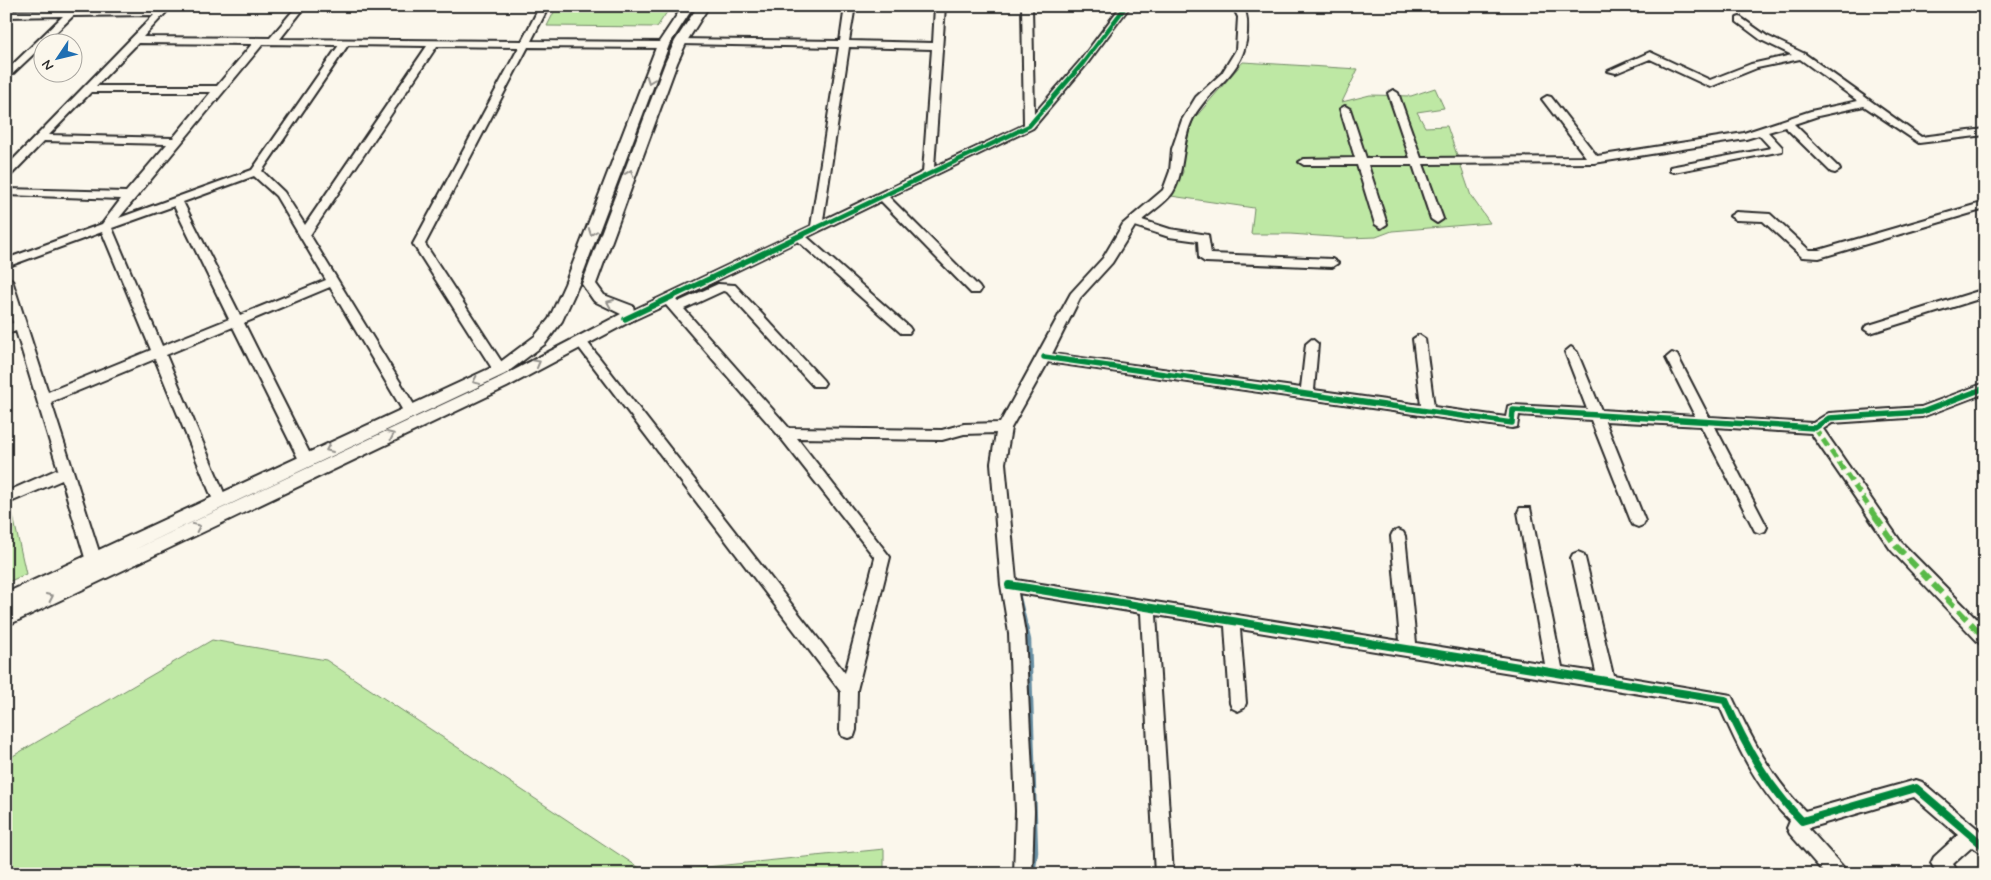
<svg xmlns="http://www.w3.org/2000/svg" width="1991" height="880" viewBox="0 0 1991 880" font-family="Mynerve,sans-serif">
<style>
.green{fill:#bee8a4;stroke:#748a68}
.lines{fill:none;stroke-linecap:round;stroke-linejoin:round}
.stream{stroke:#688fa3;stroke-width:4.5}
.minor-casing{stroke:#2b2b2b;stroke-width:4}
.major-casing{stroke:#2b2b2b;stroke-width:4}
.minor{fill:#fbf7ec;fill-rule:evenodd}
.major{fill:#fbf7ec;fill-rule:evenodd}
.quiet-far1{stroke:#58b947;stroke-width:5;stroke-dasharray:9 5;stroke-linecap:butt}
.quiet{stroke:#58b947;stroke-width:6;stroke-dasharray:12 6;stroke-linecap:butt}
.cycleway-far2-casing{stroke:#fbf7ec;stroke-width:7}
.cycleway-far1-casing{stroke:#fbf7ec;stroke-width:9}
.cycleway-casing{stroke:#fbf7ec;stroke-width:11}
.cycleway-far2{stroke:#00873e;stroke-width:4.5}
.cycleway-far1{stroke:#00873e;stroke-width:5.5}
.cycleway{stroke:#00873e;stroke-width:8}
.oneway{stroke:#93918c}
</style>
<rect width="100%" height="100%" fill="#fbf7ec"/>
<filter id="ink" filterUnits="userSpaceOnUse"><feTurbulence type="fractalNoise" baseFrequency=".02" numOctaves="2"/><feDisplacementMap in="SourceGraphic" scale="10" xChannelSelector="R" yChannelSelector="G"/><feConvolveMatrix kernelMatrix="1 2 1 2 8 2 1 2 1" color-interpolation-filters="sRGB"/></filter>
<g filter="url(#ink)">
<g class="green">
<path d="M557,6H671L657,27L547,26Z"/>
<path d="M1243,62L1358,69L1342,102L1370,95L1411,96L1435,88L1444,108L1417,112L1425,127L1447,126L1471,196L1490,223L1392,231L1376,237L1348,238L1290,234H1251L1254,208L1171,196L1183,172L1180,148L1194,119Z"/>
<path d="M11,507L26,574L6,583V509Z"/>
<path d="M212,640L326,660L647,873L884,849V874H6V760Z"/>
</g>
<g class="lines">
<path class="stream" d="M1017,589L1029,640L1036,852L1033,874"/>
<g class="minor-casing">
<g id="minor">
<path d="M163,6H172L143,37L270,38L297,6H306L280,39L522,41L540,6H549L531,41L663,42L668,45L663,48L528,47L425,244L505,367L507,370L500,375L495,373L413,244L519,47L437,46L310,235L416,408L418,412L416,416H406L330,287L244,323L313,460L311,464H301L233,327L166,355L227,500L225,504H215L213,500L155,359L51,402L102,561L99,565L94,567L89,565L86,561L62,480L6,504V492L58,469L16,331L6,334V325L13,323L6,300V276L12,280L48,392L151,350L102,232L6,267V259L102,224L121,199L6,195V189L126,192L167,144L44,141L10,176L6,177V167L154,15L73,16L46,42H42V46L6,80V71L63,16L6,17V11L160,9ZM138,43L252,44L217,86H96ZM263,44L339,45L252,170L119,218ZM348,45L427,46L305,225L284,192L262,171ZM91,92H211L173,138L49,135ZM254,176L276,196L326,280L240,315L183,202ZM174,206L229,319L162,346L112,228Z"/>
<path d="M845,6H855L849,41L933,43L935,6H945L934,167L1024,125L1022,6H1032L1034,114L1080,61L1121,6H1130L1086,65L1033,128L889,197L979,287L981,290L979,293H971L881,201L807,237L909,327L911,330L909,333H901L798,241L676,300L678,302L718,284L735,285L823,380L825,383L823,386H813L727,292L723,291L684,309L789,428L942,430L964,424L1000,423L1071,293L1103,258L1123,224L1163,190L1170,171L1172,149L1182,120L1196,97L1222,73L1236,50L1238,17L1235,11L1239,6H1248L1245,11C1248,19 1247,25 1247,33C1244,76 1211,85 1193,118C1181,141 1185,172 1173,192C1167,202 1151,212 1142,220L1170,229L1208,235L1211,254L1332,259L1338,263L1332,267L1205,262L1199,258L1198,241L1169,237L1135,226L1112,263L1080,298L1052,354L1301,388L1306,344L1312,339L1318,344L1314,390L1421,405L1413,339L1419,335L1425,339L1434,407L1506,417L1508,406L1513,405L1587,409L1565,352L1571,347L1577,352L1601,410L1695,416L1666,358L1672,353L1677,355L1709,417L1813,423L1829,413L1921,407L1985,383V393L1922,417L1832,423L1823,429L1901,542L1985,627V645L1979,643L1891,550L1811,433L1715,427L1767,527L1765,531L1760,533L1755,531L1701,426L1605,421L1645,521L1643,525L1638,527L1633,525L1631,521L1591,420L1519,415L1517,427L1512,428L1048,362L1011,428L1005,463L1016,580L1400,641L1391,536L1393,532L1398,530L1403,532L1405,536L1416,643L1545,664L1518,512L1520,508H1530L1562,667L1596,672L1571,558L1573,554L1578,552L1583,554L1585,558L1613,675L1731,695C1751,737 1771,778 1805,811L1916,780L1922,782L1985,835V856L1972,847L1953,864L1959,874H1937L1931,863L1934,857L1958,835L1914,797L1808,828L1844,868L1847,874H1825L1790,834L1787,828L1790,821C1757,789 1738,748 1720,707L1240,629L1246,703L1244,708L1238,711L1232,708L1230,703L1225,626L1156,615L1173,874H1155L1141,613L1018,593L1025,633L1034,811L1032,874H1014L1016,811L1009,633L1001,585L991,463L996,433L964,434L942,440L797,438L890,557L857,690L856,730L854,736L848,738L842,736L840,730L841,692L574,341L580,336L584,338L845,673L875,558L780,437L666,305L629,322H621L619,319L621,316L811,226L839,47L681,44L676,41L678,39L840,41ZM849,47L932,49L923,172L823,220Z"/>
<path d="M1740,17L1767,36L1805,54L1921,137L1985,129V135L1919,143L1864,106L1818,116L1794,124L1839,168L1840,170L1835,173L1831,172L1785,127L1768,132L1782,147V151L1674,172L1670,171V167L1771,148L1759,135L1746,139L1594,163L1423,164L1443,219L1437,223L1431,219L1413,165H1368L1387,224L1381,228L1375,224L1357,165H1304L1299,162L1304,159L1355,158L1340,109L1345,106L1350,109L1366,158H1410L1388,93L1393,90L1398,93L1421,158L1586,157L1542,99L1547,96L1551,97L1597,156L1744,133L1811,111L1858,101L1800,59L1757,68L1710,87L1650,59L1616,73L1608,71L1650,52L1710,80L1751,64L1792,55L1761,40L1737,22V18Z"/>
<path d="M1985,202V209L1819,258L1802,257L1763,221L1736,220L1730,216L1736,212L1770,214L1809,250H1819Z"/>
<path d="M1985,289V297L1870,333L1864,329L1866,326Z"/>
</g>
</g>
<g class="major-casing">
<path id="major" d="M683,6H694L669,45L579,284L562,321L545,344L505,374L127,553L497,379L621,314L594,301L582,284L665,63L675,41L698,6H709L687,41L677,63L596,284L604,295L633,306L635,316L633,320L507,387L6,626V593L495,366L535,336L549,319L565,284L657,45Z"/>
</g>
<use href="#minor" class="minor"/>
<use href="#major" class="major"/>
<path class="quiet-far1" d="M1815,428L1876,517"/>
<path class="quiet" d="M1875,516L1896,546L1985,638"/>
<g class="cycleway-far2-casing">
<path id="cycleway-far2" d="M814,229L1029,126L1083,63L1126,6"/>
</g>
<g class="cycleway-far1-casing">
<g id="cycleway-far1">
<path d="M625,319L816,228"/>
<path d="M1044,357L1512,423L1513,410L1815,428L1829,418L1922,412L1985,388"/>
</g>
</g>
<g class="cycleway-casing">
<path id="cycleway" d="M1009,585L1725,700C1745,745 1767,786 1802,821L1916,788L1985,847"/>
</g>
<use href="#cycleway-far2" class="cycleway-far2"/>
<use href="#cycleway-far1" class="cycleway-far1"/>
<use href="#cycleway" class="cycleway"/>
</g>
<defs><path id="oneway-chevron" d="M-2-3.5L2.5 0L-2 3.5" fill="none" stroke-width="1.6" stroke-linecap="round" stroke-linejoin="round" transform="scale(1.25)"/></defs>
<g class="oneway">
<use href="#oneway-chevron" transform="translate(650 80) rotate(111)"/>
<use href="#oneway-chevron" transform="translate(630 173) rotate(-70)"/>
<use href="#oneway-chevron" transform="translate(592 232) rotate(111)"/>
<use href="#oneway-chevron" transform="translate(610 303) rotate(-157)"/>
<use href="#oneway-chevron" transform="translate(537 363) rotate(-29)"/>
<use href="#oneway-chevron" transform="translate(476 381) rotate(155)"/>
<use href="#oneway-chevron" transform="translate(391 435) rotate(-25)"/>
<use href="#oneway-chevron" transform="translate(329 449) rotate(156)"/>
<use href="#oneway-chevron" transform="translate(197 527) rotate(-25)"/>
<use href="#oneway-chevron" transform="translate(50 597) rotate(-25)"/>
</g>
</g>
<rect width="1991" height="880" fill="none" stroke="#fbf7ec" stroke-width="25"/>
<rect x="12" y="12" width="1966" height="855" fill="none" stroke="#2b2b2b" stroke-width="2" filter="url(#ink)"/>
<g transform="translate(58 58) rotate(235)"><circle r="24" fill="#fbf7ec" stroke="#a8a59f"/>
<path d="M0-4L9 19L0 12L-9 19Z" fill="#1f6fb2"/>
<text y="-8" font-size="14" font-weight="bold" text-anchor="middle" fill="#2b2b2b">N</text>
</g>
</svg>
